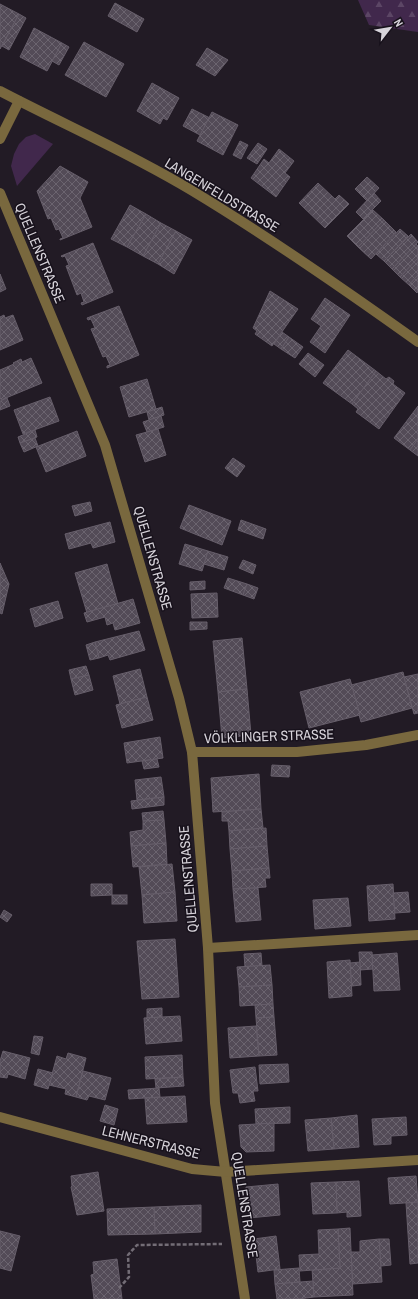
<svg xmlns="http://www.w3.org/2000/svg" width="418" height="1299" viewBox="0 0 418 1299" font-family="'Archivo Narrow',sans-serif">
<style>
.green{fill:#41284c}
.forest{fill:url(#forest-firs)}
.building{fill:url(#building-cross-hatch);stroke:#665e6a}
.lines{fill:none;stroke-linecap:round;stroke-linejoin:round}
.path{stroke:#736d76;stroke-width:2.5;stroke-dasharray:4 2;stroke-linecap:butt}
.minor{stroke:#79683e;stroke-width:10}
.labels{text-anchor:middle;stroke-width:3;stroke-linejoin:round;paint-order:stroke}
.street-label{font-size:14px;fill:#d7d3da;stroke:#18121c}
</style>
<defs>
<pattern id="forest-firs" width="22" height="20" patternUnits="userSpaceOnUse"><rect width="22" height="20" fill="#41284c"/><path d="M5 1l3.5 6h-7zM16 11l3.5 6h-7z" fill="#5c4665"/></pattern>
<pattern id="building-cross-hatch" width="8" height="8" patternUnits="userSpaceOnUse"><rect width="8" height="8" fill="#534b57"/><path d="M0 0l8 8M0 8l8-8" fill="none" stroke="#6b646f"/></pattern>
</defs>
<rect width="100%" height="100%" fill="#221b25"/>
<path class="green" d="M35,134L53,144L17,186L11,166L14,154L19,144L26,137Z"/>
<path class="forest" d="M358,0H418V32L369,25Z"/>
<g class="building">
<path d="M115,3L144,19L137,32L108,16Z"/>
<path d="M0,4L19,14L0,49Z"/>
<path d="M19,14L26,18L9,50L2,46Z"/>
<path d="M34,28L62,43L47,71L20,57Z"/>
<path d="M84,42L124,64L106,97L65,75Z"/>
<path d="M62,43L69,47L59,65L52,61Z"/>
<path d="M207,48L228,60L215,76L196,65Z"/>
<path d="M152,83L179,98L167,120L163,118L160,124L137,111Z"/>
<path d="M192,109L210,118L200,135L183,126Z"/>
<path d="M212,112L238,125L223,155L197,141Z"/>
<path d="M240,141L248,145L241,159L233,155Z"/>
<path d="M258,143L267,149L257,164L247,158Z"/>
<path d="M279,149L294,161L285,173L290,177L276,197L251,178L264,159L269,163Z"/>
<path d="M60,166L88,182L80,198L92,227L60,240V239L63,238L59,229L56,230L51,218L48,219L37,191Z"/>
<path d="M367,177L379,188L367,201L355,189Z"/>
<path d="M318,183L335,199L339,195L349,204L325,228L299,203Z"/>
<path d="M374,193L381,201L363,219L356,212Z"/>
<path d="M130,205L146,214L127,247L111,239Z"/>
<path d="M373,210L384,220L358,247L347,236Z"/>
<path d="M146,214L161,223L143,256L127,247Z"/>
<path d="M384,220L396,232L371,259L358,247Z"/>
<path d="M161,223L176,231L158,264L143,256Z"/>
<path d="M400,229L408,236L384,261L376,254Z"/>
<path d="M176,231L192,240L174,274L158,264Z"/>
<path d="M411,234L418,242L392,269L384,261Z"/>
<path d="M93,243L113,292L82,305L81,303L84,302L81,293L77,295L66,266L69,265L65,256L62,257L61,256Z"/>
<path d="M416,244L418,246V258L400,277L392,269Z"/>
<path d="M418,258V275L409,285L400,277Z"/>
<path d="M0,274L6,289L0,292Z"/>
<path d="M418,275V291L417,293L409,285Z"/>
<path d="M270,291L298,309L272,346L255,334L257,331L253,328Z"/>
<path d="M325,298L350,315L325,353L310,342L321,326L311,319Z"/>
<path d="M119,306L139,355L107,368V366L110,365L106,356L103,357L91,329L95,328L91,319L88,320L87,318Z"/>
<path d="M4,315L5,318L13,315L23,340L0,350V317Z"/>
<path d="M282,332L289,337L281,349L274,344Z"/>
<path d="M289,337L303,347L295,358L281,349Z"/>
<path d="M348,350L376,371L352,404L323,383Z"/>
<path d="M308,353L324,365L315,377L299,364Z"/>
<path d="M31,358L42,383L1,400L0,397V370L14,364L13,363L21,359L22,362Z"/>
<path d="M376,371L386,379L389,377L394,381L393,384L405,393L379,429L356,412L358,409L352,404Z"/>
<path d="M147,379L156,409L129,417L120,387Z"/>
<path d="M50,397L59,421L23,434L14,410Z"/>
<path d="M7,398L10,406L0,410V401Z"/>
<path d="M418,406V439L410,450L394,438Z"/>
<path d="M162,407L164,415L149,420L147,412Z"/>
<path d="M161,416L164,427L147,432L143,422Z"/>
<path d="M158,429L166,455L145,462L136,435Z"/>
<path d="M35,430L37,437L20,443L18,437Z"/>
<path d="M77,431L86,456L46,472L36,447Z"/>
<path d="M35,438L38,446L24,452L20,443Z"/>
<path d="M418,439V456L410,450Z"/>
<path d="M233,458L245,466L237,477L225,468Z"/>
<path d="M90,502L92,511L75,516L72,506Z"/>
<path d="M189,505L231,521L222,545L180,528Z"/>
<path d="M241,520L266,529L263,539L238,530Z"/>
<path d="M110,522L115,542L93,548L91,543L69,549L65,534Z"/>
<path d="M185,544L208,551L202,571L179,564Z"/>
<path d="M208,551L228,557L224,570L204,564Z"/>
<path d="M243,560L256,565L253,574L239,568Z"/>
<path d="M0,563L9,584L2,614L0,613Z"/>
<path d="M107,564L118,604L87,613L75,573Z"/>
<path d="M228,578L247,584L243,595L224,588Z"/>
<path d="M205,581V589L190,590V582Z"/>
<path d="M247,584L258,588L254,599L243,595Z"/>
<path d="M217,593L218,617L192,618L191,594Z"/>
<path d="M133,599L140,623L115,630L113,623L107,625L105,617L87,622L84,613Z"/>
<path d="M58,601L63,618L35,627L30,609Z"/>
<path d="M190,622H207V629L190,630Z"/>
<path d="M139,631L145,650L110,660L108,655L99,658L95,642Z"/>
<path d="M242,638L247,689L218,692L213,641Z"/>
<path d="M95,642L99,658L90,660L86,645Z"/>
<path d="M86,666L89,675L71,679L69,670Z"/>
<path d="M140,669L147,697L120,704L113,676Z"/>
<path d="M403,672L412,708L361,722L351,685Z"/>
<path d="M418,674V713L414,714L404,677Z"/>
<path d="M89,675L93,690L75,695L71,679Z"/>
<path d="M350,679L360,715L309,728L300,692Z"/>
<path d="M247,689L251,735L222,738L218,692Z"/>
<path d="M147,697L153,720L122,728L116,705Z"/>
<path d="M160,737L163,758L127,763L124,743Z"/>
<path d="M157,759L159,767L144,769L142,761Z"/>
<path d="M272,765L290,766L289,777L271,776Z"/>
<path d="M259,774L261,809L213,812L211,778Z"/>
<path d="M161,777L164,797L137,800L135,780Z"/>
<path d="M164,797V805L132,809L131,801Z"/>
<path d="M261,809L263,828L229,831L228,821H222V812Z"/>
<path d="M163,811L164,820L143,821L142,813Z"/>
<path d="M164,820L166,843L131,846L130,832L143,830V821Z"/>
<path d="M266,828L267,846L230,849L229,831Z"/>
<path d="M166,843L167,864L133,867L131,846Z"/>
<path d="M267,846L269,868L232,871L230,849Z"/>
<path d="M172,864L175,892L142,895L139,867Z"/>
<path d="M269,868L270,878H265L266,887L233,889L232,871Z"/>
<path d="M91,884H112V895L91,896Z"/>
<path d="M393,884L395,919L369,921L367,886Z"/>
<path d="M258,888L261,920L236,922L233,889Z"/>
<path d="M175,892L177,921L144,923L142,895Z"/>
<path d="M408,892L410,912L395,913L393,893Z"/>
<rect x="112" y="895" width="15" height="9"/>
<path d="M348,898L351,926L315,929L313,900Z"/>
<path d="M4,910L12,915L7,922L0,917Z"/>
<path d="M175,939L179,997L142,999L137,941Z"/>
<path d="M359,952H372L373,969L360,970Z"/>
<path d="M261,953L262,966L245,967L244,954Z"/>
<path d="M397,953L400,990L374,991L372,955Z"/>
<path d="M350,960L352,996L329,998L327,962Z"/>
<path d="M360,962L361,985L352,986L350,963Z"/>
<path d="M270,965L272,985L239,987L237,967Z"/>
<path d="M272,985L273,1004L240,1006L239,987Z"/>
<path d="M273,1004L274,1017L256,1018L255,1005Z"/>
<path d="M162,1008V1017L147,1018V1009Z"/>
<path d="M180,1016L182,1041L146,1044L144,1018Z"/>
<path d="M274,1017L277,1055L259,1056L256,1018Z"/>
<path d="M256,1026L259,1056L230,1058L228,1028Z"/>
<path d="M34,1036L43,1037L39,1055L31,1053Z"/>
<path d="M3,1051L30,1058L25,1079L8,1074L7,1078L0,1077V1061Z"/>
<path d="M68,1053L86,1058L76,1097L65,1094L66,1089L49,1085L57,1056L66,1059Z"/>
<path d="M182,1055L183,1077L146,1079L145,1057Z"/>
<path d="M288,1064L289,1082L260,1084L259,1065Z"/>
<path d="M255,1067L258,1091H253L255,1101L240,1103L238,1093H233L230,1070Z"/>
<path d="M38,1069L53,1073L48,1089L34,1085Z"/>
<path d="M83,1071L111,1078L105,1100L89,1096L87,1100L76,1097Z"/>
<path d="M183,1077L184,1086L156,1088L155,1079Z"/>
<path d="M159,1088L160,1097L129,1099L128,1090Z"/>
<path d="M185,1096L187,1122L147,1124L145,1098Z"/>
<path d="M105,1105L118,1109L114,1125L100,1121Z"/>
<path d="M290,1107V1123L256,1124L255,1109Z"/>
<path d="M357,1115L359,1147L334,1149L331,1118Z"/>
<path d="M406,1117L407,1135L391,1136V1144L374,1145L372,1119Z"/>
<path d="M331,1118L334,1149L308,1151L305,1120Z"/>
<path d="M274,1123V1151L246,1152L241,1147L239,1125Z"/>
<path d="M98,1172L104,1211L77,1215L71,1187L72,1186L71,1176Z"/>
<path d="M416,1176L418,1202L390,1204L388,1178Z"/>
<path d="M359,1181L361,1216L347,1217V1212L337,1213L336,1182Z"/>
<path d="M336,1182L337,1213L313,1214L311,1183Z"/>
<path d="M278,1184L280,1215L249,1218L246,1187Z"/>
<path d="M418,1202V1263L410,1264L406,1203Z"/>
<path d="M201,1205V1232L155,1234L154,1207Z"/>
<path d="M154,1207L155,1234L108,1235L107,1209Z"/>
<path d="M350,1228L353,1295L314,1297L312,1269L340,1268L338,1229Z"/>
<path d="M338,1229L340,1268L300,1271L299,1255L319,1254L318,1230Z"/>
<path d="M0,1231L20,1236L11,1271L0,1268Z"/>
<path d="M276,1236L280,1269L258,1272L254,1239Z"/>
<path d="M379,1239H389L391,1265L381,1266Z"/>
<path d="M379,1239L382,1282L353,1284L351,1252H360V1241Z"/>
<path d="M117,1259L122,1299H94L91,1275L94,1274L93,1262Z"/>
<path d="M299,1268L300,1282L275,1284L274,1270Z"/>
<path d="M313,1281L314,1297L298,1299H277L275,1284Z"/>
</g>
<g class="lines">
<path class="path" d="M119,1288L129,1277L128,1255L137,1245L222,1244"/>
<g class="minor">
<path d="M0,91C63,124 130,153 191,190C269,237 344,289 418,342"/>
<path d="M0,139L19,101"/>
<path d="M0,193L105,445L179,698L192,752L208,948L215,1103L245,1299"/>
<path d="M192,752H297L366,745L418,735"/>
<path d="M208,948L418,935"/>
<path d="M0,1117L192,1169L226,1172L418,1160"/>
</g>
</g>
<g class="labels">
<g class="street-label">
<text transform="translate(222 195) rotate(31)" y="5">LANGENFELDSTRASSE</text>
<text transform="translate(40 253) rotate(67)" y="5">QUELLENSTRASSE</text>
<text transform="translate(153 558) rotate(74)" y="5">QUELLENSTRASSE</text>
<text transform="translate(269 736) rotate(-2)" y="5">VÖLKLINGER STRASSE</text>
<text transform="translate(188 879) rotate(-95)" y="5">QUELLENSTRASSE</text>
<text transform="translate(151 1142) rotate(14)" y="5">LEHNERSTRASSE</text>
<text transform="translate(245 1205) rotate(81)" y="5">QUELLENSTRASSE</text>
</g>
</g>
<g transform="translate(390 28) rotate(59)" stroke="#18121c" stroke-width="3" paint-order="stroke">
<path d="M0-3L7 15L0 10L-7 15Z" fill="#d7d3da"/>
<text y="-6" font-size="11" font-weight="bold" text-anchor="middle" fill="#d7d3da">N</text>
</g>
</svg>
